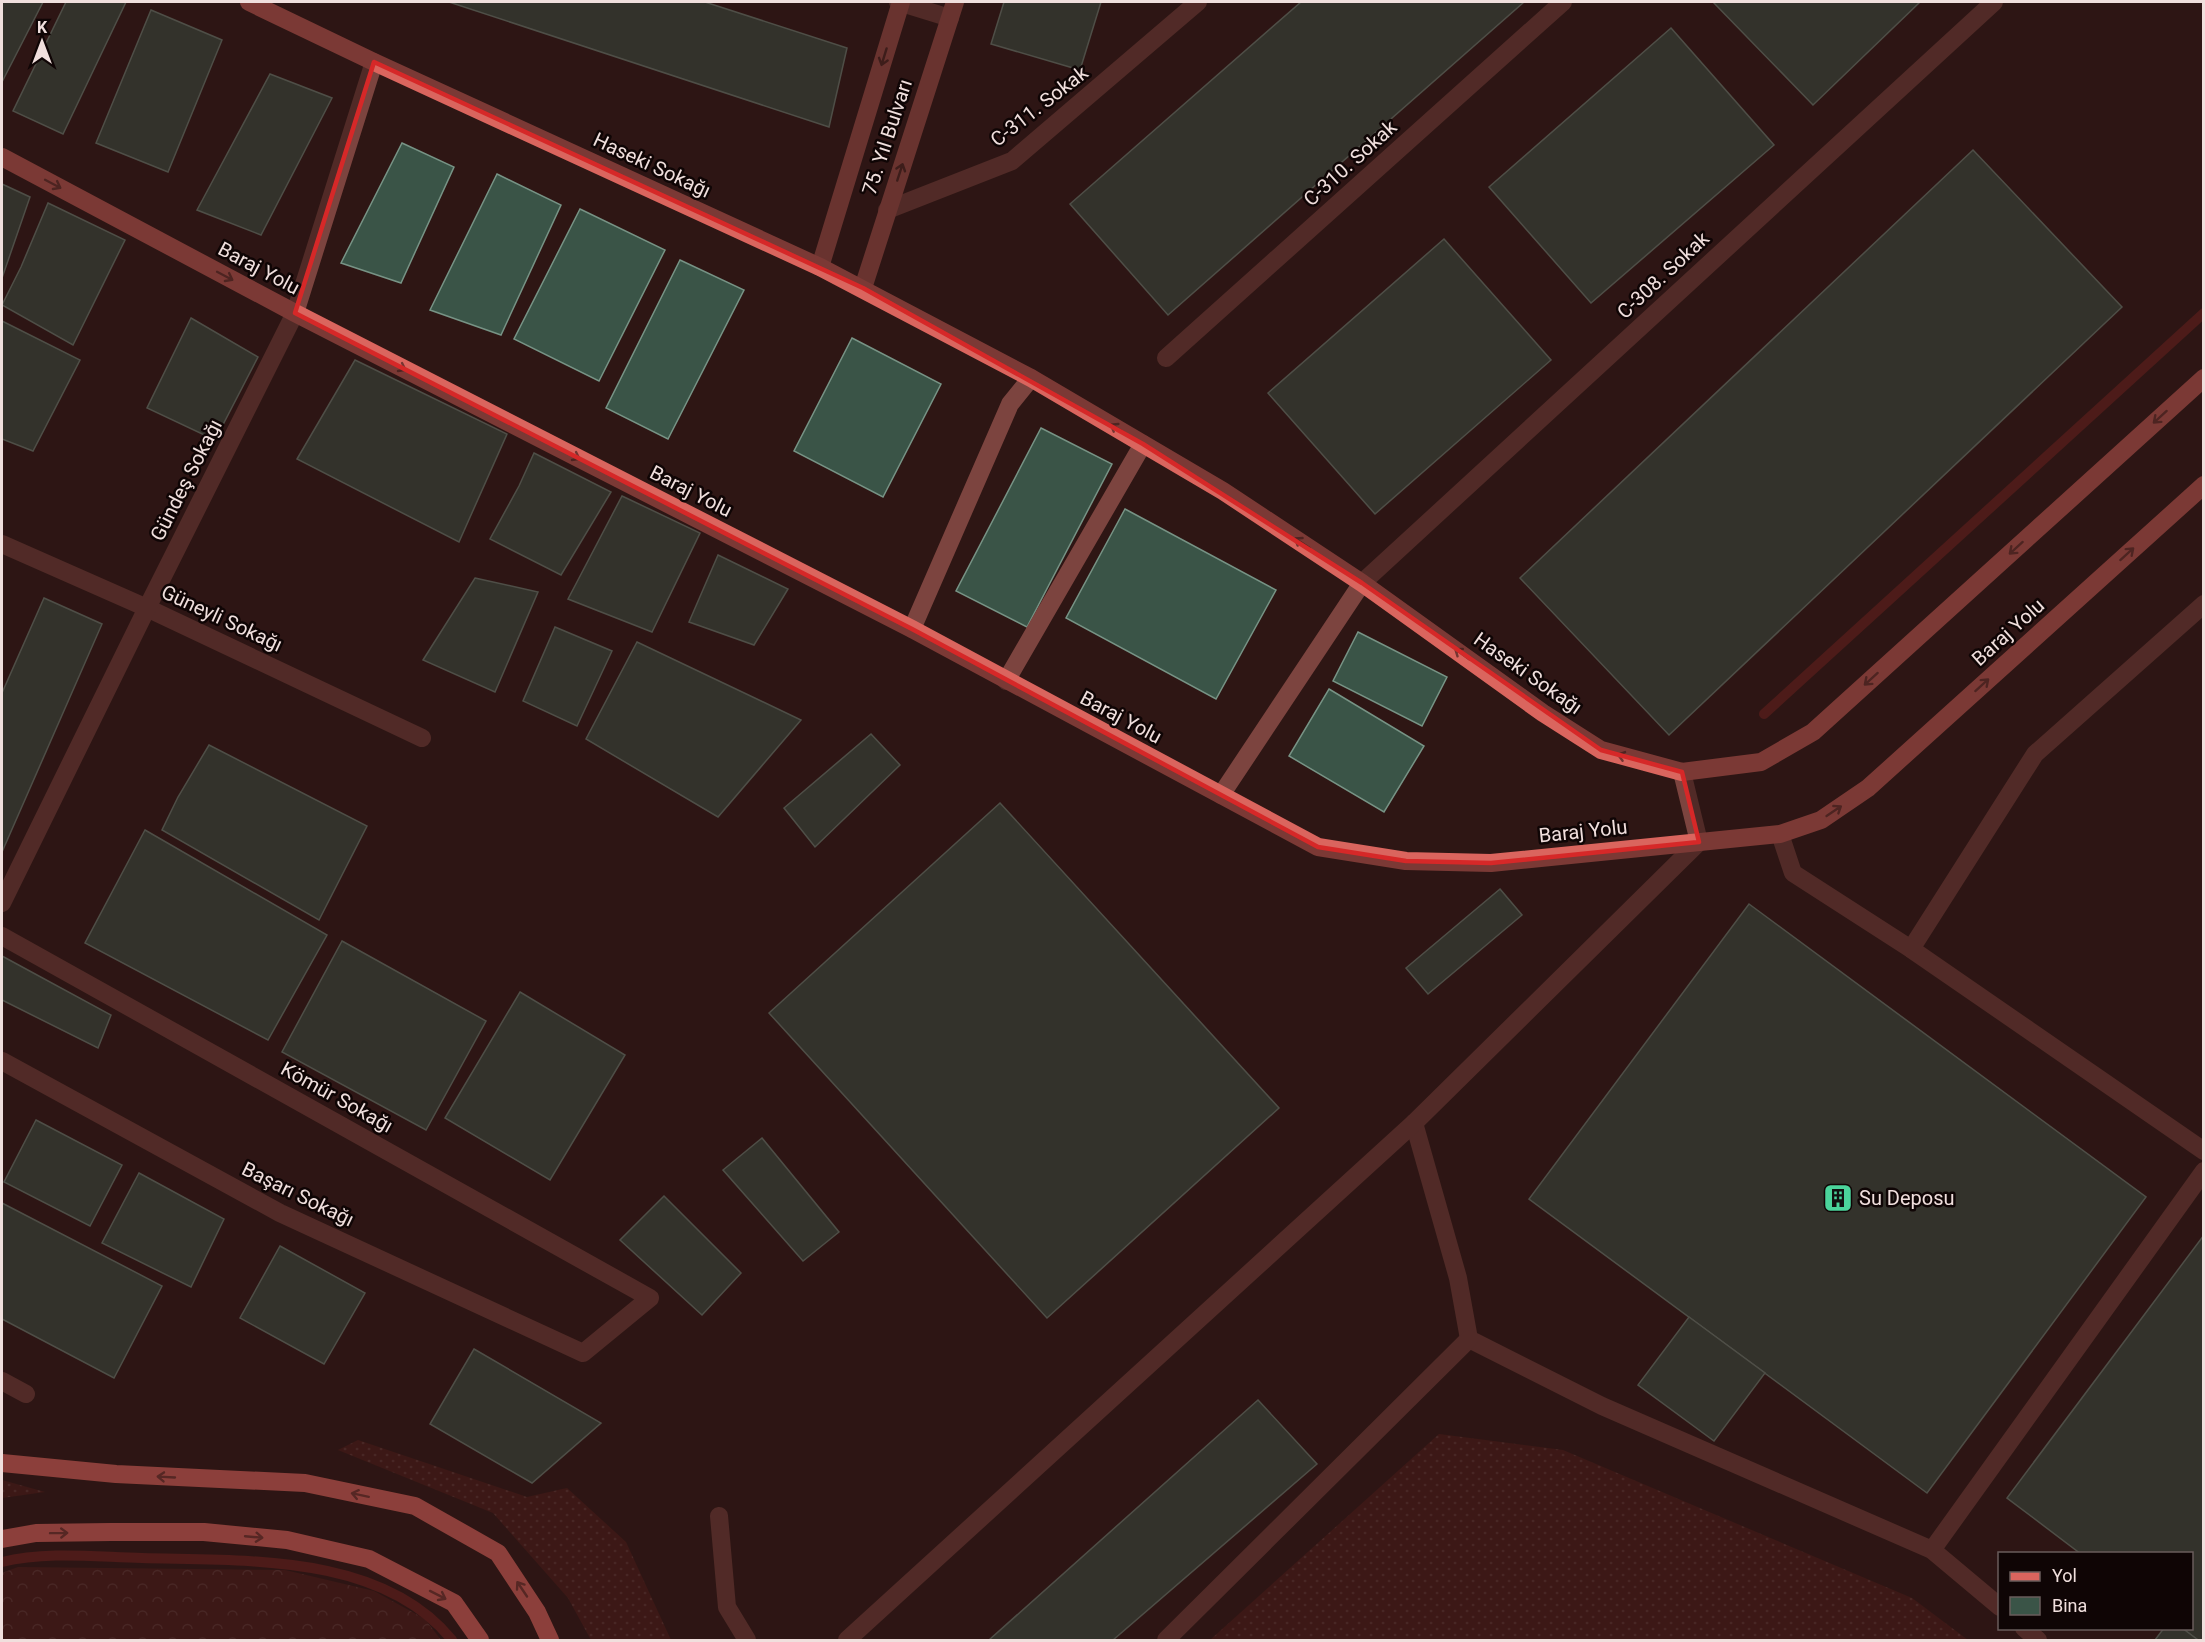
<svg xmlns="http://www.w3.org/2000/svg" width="2205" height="1642" viewBox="0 0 2205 1642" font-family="Roboto,sans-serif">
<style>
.grass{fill:url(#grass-dots)}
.forest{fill:url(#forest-crowns)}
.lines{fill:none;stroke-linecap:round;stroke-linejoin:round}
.stream{stroke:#732220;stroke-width:10}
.building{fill:#3a5447;stroke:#779385;stroke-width:1.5}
.lane{stroke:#7c443f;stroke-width:18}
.street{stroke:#7c443f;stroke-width:18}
.secondary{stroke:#b15751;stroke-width:18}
.primary{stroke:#da655e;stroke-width:18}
.highway{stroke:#ff726a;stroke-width:18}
.oneway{stroke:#502623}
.oneway2{stroke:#743532}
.oneway3{stroke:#873c38}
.marked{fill:none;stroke:#d62828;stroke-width:4.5;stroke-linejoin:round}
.labels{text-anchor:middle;stroke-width:5;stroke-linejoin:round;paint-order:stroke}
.street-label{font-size:20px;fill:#f0dfdd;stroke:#0f0505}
.poi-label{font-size:20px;fill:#f0dfdd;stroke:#0f0505;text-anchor:start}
</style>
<defs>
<pattern id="grass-dots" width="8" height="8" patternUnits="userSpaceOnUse" patternTransform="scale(1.5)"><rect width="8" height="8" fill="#4f1b19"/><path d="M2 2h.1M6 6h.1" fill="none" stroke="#693c3a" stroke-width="1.8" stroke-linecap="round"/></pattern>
<pattern id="forest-crowns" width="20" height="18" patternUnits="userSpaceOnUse" patternTransform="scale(1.5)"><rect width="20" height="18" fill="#4f1b19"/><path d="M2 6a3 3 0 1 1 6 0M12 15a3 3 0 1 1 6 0" fill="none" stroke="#693c3a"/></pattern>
</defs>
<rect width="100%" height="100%" fill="#2e1614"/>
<g class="grass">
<path d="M1439,1434L1563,1450L1912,1598L1968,1640H1210Z"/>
<path d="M358,1440L527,1497L567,1488L626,1542L671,1640H591L568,1598L493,1513L338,1450Z"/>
<path d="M2,1480L45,1492L2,1498Z"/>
</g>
<path class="forest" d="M18,1567L285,1570L374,1591L425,1619L441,1640H2V1573Z"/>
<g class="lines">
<g class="stream">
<path d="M1764,714L2204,313"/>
<path d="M2,1562C47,1551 96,1557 142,1558C244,1561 382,1553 452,1640"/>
</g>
</g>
<g class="building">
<path d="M2,2H43L2,82Z"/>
<path d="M66,2H126L63,134L13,111Z"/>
<path d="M449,2H705L847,48L829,127Z"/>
<path d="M1004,2H1101L1080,70L991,44Z"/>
<path d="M1301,2H1524L1168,315L1070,204Z"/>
<path d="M1713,2H1920L1813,105Z"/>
<path d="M151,10L222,40L168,172L96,143Z"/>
<path d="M1671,28L1774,145L1591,303L1489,187Z"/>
<path d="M270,74L332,98L261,235L197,210Z"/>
<path d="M402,143L454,167L401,283L341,263Z"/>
<path d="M1973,150L2122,307L1669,735L1520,578Z"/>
<path d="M497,174L561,205L501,335L430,310Z"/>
<path d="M2,184L30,197L2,278Z"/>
<path d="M48,203L125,240L73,345L2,305L21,267Z"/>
<path d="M580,209L665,250L599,381L514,339Z"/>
<path d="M1444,239L1551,360L1375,514L1268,393Z"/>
<path d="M680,260L744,290L668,439L606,408Z"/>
<path d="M191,318L258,357L215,440L147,408Z"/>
<path d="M2,321L80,360L33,451L2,439Z"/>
<path d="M852,338L941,384L883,497L794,451Z"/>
<path d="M355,360L507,434L459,542L297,459Z"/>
<path d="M1041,428L1112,464L1027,627L956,591Z"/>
<path d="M534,453L611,492L561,575L490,539L519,486Z"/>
<path d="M622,496L700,533L652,632L568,599Z"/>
<path d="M1125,509L1276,590L1216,699L1066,618Z"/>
<path d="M718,555L788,589L754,645L689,622Z"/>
<path d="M475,578L538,592L495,692L423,660Z"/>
<path d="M44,598L102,624L2,852V693Z"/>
<path d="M555,627L612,651L577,726L523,701Z"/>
<path d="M1358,632L1447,677L1422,726L1333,681Z"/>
<path d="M637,642L801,720L718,817L586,739Z"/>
<path d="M1329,689L1424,746L1384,812L1289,756Z"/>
<path d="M871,734L900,765L815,847L784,808Z"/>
<path d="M209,745L367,826L319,920L162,830L178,797Z"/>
<path d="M1000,803L1279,1108L1047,1318L769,1013Z"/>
<path d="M145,830L327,935L268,1040L85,943Z"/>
<path d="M1500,889L1522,915L1428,994L1406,968Z"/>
<path d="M1749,904L2146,1197L1927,1493L1529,1199Z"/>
<path d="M342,941L486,1021L426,1130L282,1052Z"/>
<path d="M2,956L111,1015L98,1048L2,1000Z"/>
<path d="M520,992L625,1055L550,1180L445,1118Z"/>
<path d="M36,1120L122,1165L90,1226L4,1182Z"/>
<path d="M762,1138L839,1232L803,1261L723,1170Z"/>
<path d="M139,1173L224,1219L191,1287L102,1243Z"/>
<path d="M664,1196L741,1273L702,1315L620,1240Z"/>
<path d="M2,1203L162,1286L114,1378L2,1319Z"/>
<path d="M2204,1235V1640H2198L2182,1628H2192V1554H2081L2007,1498Z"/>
<path d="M280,1246L365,1293L324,1364L240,1318Z"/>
<path d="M1689,1317L1765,1373L1714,1441L1638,1385Z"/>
<path d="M474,1349L601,1423L532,1483L430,1424Z"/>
<path d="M1258,1400L1317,1464L1113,1640H989Z"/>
<path d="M2164,1628H2182L2198,1640H2155Z"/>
</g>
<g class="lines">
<g class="lane">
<path d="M1911,949L2035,754L2204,604"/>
<path d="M1414,1123L1458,1278L1469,1339L1602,1406L1932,1550L2000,1607"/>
<path d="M1932,1550L2204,1171"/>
<path d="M2024,1628L2038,1640"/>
<path d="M1166,1640L1469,1339"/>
</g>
<g class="street">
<path d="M898,2L950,18"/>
<path d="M887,210L1012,161L1198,2"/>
<path d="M1166,358L1563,2"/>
<path d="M2,544L147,608L422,738"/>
<path d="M912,629L1010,404L1031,378"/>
<path d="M1006,681L1143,444"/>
<path d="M1221,795L1362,583L1994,2"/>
<path d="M1780,834L1793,873L1911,949L2204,1151"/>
<path d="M2,903L147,608L295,313L374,62"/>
<path d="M2,936L650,1298L583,1353L280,1213L2,1061"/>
<path d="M2,1381L26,1394"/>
<path d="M719,1516L727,1607L747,1640"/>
<path d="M847,1640L1414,1123L1699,842L1682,772"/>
</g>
<g class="secondary">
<path d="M820,267L901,2"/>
<path d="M863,288L955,2"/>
</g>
<g class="primary">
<path d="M249,2L374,62L820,267L1031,378L1223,491L1362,583L1543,713L1601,750L1682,772L1761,762L1813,732L2204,378"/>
<path d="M2,157L295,313L912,629L1318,847L1406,861L1491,863L1780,834L1821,820L1868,788L2204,485"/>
</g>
<g class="highway">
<path d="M2,1463L116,1474L305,1483L415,1506L498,1553L537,1612L550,1640"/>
<path d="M2,1539L36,1533L111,1532H204L287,1540L369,1559L454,1603L480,1640"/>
</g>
</g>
<defs><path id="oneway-shaft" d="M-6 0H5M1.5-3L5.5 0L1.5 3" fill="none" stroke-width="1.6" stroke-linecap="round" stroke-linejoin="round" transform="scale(1.5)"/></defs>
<g class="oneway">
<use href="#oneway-shaft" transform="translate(884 57) rotate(107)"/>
<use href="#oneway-shaft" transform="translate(900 172) rotate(-72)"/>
</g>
<g class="oneway2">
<use href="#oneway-shaft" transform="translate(53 184) rotate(28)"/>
<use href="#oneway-shaft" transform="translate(225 276) rotate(28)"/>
<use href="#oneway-shaft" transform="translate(398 366) rotate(27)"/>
<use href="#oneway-shaft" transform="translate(2160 417) rotate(138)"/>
<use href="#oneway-shaft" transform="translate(1118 429) rotate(-149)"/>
<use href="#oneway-shaft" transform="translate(572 455) rotate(27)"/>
<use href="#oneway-shaft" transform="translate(1302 543) rotate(-147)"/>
<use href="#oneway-shaft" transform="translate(2016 548) rotate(138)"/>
<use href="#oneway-shaft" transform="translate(2127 554) rotate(-42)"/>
<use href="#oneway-shaft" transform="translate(1462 654) rotate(-144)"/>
<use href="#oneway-shaft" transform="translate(1871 679) rotate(138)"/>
<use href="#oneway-shaft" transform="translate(1982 685) rotate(-42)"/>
<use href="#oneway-shaft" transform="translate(1626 757) rotate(-164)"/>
<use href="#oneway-shaft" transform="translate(1834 811) rotate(-34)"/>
</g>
<g class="oneway3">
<use href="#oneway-shaft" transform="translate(166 1477) rotate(-177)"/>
<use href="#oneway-shaft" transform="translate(360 1495) rotate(-168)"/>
<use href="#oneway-shaft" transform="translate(59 1533) rotate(-1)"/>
<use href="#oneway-shaft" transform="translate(254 1537) rotate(5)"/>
<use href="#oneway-shaft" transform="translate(522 1589) rotate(-124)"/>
<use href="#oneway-shaft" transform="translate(438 1595) rotate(27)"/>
</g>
<path d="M0 0H2205V1642H0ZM374,62L863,288L1143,444L1362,583L1601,750L1682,772L1699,842L1491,863L1406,861L1318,847L912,629L295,313Z" fill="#2e1614" fill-opacity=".55" fill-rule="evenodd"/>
<path class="marked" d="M374,62L863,288L1143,444L1362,583L1601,750L1682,772L1699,842L1491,863L1406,861L1318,847L912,629L295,313Z"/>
<defs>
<g id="building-square" transform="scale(1.5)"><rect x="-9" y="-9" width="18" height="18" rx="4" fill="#4bd49b" stroke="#0f0505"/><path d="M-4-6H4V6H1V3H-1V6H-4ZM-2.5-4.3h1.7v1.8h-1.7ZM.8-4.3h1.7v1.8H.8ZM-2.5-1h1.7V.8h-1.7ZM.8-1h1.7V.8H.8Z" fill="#111"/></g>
</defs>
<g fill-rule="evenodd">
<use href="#building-square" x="1838" y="1198"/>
</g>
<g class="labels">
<g class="street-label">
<text transform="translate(1039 106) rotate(-38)" y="7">C-311. Sokak</text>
<text transform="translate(887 137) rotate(-72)" y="7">75. Yıl Bulvarı</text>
<text transform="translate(1350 163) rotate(-42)" y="7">C-310. Sokak</text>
<text transform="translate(652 165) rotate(25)" y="7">Haseki Sokağı</text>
<text transform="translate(259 268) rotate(28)" y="7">Baraj Yolu</text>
<text transform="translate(1663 275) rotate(-43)" y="7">C-308. Sokak</text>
<text transform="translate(186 480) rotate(-63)" y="7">Gündeş Sokağı</text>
<text transform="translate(691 491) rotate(27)" y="7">Baraj Yolu</text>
<text transform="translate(222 618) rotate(25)" y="7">Güneyli Sokağı</text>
<text transform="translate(2008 632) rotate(-42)" y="7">Baraj Yolu</text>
<text transform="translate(1528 673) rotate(35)" y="7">Haseki Sokağı</text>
<text transform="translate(1121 717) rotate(28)" y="7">Baraj Yolu</text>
<text transform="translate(1583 831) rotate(-6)" y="7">Baraj Yolu</text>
<text transform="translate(337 1097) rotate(29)" y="7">Kömür Sokağı</text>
<text transform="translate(298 1194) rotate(26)" y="7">Başarı Sokağı</text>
</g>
<g class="poi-label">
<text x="1859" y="1205">Su Deposu</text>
</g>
</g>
<rect width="2205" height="1642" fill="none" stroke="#f0dfdd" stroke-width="6"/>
<rect x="1998" y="1552" width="195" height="78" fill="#0f0505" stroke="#695c5b" stroke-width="1.5"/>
<rect x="2010" y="1572" width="30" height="9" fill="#da655e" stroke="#695c5b" stroke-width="1.5"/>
<text x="2052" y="1582" font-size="18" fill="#f0dfdd">Yol</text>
<rect x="2010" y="1597" width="30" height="18" fill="#3a5447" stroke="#695c5b" stroke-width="1.5"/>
<text x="2052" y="1612" font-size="18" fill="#f0dfdd">Bina</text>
<g transform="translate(42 42)" stroke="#0f0505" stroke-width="4.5" paint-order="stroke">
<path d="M0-4.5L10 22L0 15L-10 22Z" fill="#f0dfdd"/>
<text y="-9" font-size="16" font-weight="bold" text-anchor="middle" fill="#f0dfdd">K</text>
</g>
</svg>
